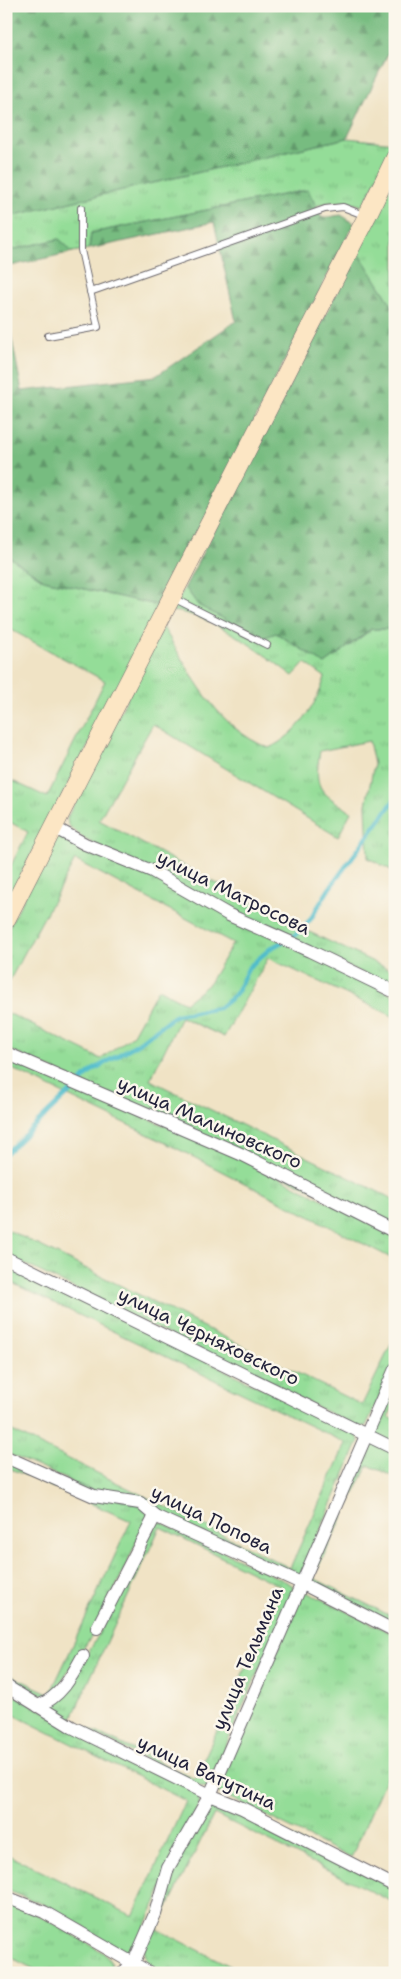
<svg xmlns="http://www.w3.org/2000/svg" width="401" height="1979" viewBox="0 0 401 1979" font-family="'Shantell Sans',sans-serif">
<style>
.grass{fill:url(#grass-tufts);stroke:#5b806a;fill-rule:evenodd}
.forest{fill:url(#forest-firs);stroke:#4c6f5e}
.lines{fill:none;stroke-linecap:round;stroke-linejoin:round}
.stream{stroke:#50bccb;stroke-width:4.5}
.lane-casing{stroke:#6a666b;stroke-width:8}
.street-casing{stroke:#6a666b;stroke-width:14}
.secondary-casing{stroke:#6a666b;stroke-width:19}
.lane{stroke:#fff;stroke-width:6}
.street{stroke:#fff;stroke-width:12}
.secondary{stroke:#fce6c4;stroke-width:18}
.labels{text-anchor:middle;stroke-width:5;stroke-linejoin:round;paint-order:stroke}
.street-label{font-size:19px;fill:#22223b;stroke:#fbf7ec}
</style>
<defs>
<pattern id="grass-tufts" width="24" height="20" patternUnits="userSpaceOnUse" patternTransform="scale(1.25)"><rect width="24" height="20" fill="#94dd98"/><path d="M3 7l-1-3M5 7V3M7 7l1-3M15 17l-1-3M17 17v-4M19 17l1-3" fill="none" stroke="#7fbd84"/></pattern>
<pattern id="forest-firs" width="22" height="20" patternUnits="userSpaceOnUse" patternTransform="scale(1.25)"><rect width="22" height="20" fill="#77bc80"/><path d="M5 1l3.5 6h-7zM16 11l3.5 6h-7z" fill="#61986a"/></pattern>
</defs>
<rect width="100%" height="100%" fill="#fbf7ec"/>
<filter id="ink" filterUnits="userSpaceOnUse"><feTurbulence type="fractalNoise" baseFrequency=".02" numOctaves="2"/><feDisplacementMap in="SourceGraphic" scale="10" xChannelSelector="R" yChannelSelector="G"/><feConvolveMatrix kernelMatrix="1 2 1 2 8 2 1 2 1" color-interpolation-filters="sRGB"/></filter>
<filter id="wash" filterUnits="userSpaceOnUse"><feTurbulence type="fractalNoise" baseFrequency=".0096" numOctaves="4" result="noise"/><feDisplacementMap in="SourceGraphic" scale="20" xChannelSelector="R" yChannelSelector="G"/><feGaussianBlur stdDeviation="1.12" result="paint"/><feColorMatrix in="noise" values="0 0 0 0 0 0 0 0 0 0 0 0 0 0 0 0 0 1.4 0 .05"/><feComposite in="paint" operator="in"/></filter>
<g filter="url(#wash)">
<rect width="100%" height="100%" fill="#f0e3c5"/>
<g class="grass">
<path d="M347,138L394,143L363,206C346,201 333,200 316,206L307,190L91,233L89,249L73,252L59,239L6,251V217Z"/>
<path d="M395,178V310L358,252Z"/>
<path d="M6,555L44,580L161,606L6,903V875L28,832L6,820V778L47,797L105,681L6,627Z"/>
<path d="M185,587L198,605L261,638L276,633L325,664L372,629H395V872L368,858L366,805L374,764L369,741L320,751C313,791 320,791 351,812L338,837L153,724L99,820L292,924L395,972V988L284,937L84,839L68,825L67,818L163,627C191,673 216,728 269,748C297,735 316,706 325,677L305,663L293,676C261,652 212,614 172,611Z"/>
<path d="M55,837H60L150,874L395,996V1017L268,958L224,1037L181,1017L150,1080L395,1200V1228L6,1048V1012L101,1059L132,1036L158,989L185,1003L208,985L233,943L75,860L6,987V933Z"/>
<path d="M6,1058L241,1158L395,1236V1260L172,1146L6,1066Z"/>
<path d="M6,1229L362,1405L395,1336V1363L366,1426L358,1427L6,1255Z"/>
<path d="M6,1263L357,1435L359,1441L301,1575L297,1577L157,1513L96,1492L6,1453V1428L290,1568L346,1443L6,1280Z"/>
<path d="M395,1379V1403L388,1417L395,1420V1445L375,1435L372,1427Z"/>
<path d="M373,1441L395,1452V1477L368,1465L313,1578L395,1618V1627L308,1582L366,1442Z"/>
<path d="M6,1461L140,1506L149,1515L97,1628L50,1698L6,1678V1673L50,1694L131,1521L6,1467Z"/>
<path d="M158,1521L289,1583L293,1586V1592L207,1788L200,1786L72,1723L50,1709V1705C76,1691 137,1557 155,1523ZM160,1527L282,1587L195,1779L71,1720Z"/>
<path d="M304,1591L395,1635V1757L351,1858L216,1791Z"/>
<path d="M6,1691L197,1793L199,1805L136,1947L130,1950H121L48,1906L6,1890V1854L133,1916L186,1801L6,1711Z"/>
<path d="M217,1803L242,1812L395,1889V1903L214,1814L157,1929L244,1973H157L149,1966L144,1950L170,1869L212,1804Z"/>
<path d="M6,1902L43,1917L104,1953L112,1964V1973H42L6,1955Z"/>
</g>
<g class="forest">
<path d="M6,6H395V39L347,138L6,217Z"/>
<path d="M308,190L322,218L341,215L354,223L161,606L44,580L6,555V309L22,391L156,376L236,321L214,222L89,249L91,233Z"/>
<path d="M59,239L73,252L6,267V251Z"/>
<path d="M358,252L395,310V629H371L325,664L276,633L261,639L198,605L185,587Z"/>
</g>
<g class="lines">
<path class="stream" d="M6,1153L93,1070L137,1044L176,1015L219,1008L235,995L249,967L271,948L295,935L310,920L329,889L395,799"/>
</g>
</g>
<g filter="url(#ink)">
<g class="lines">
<g class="lane-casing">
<g id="lane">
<path d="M90,292L325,209L343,207L366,216"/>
<path d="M48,336L98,327L81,250V208"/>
<path d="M173,598L267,645"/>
</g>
</g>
<g class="street-casing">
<g id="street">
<path d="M55,828L85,844L152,871L229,915L310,951L395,992"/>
<path d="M6,1053L243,1155L395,1232"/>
<path d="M6,1258L395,1449"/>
<path d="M6,1457L94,1496L140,1503L155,1516L301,1583L395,1631"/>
<path d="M97,1628L155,1516"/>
<path d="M6,1686L72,1727L210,1795L242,1808L395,1886"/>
<path d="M38,1706C61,1697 72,1676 83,1656"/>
<path d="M6,1897L44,1912L150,1973"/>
<path d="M123,1973L134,1962L155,1914L168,1868L210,1795L395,1369"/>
</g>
</g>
<g class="secondary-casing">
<path id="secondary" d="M6,920L367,216L395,158"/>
</g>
<use href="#lane" class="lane"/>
<use href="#street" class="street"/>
<use href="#secondary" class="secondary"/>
</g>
</g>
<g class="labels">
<g class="street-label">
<text transform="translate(234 892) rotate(26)" y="7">улица Матросова</text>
<text transform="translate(210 1122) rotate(24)" y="7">улица Малиновского</text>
<text transform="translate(209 1336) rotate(26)" y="7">улица Черняховского</text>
<text transform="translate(212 1519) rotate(26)" y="7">улица Попова</text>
<text transform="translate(247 1658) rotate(-67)" y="7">улица Тельмана</text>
<text transform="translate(207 1772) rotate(25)" y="7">улица Ватутина</text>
</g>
</g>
<rect width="401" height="1979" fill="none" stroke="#fbf7ec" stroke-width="25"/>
</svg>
